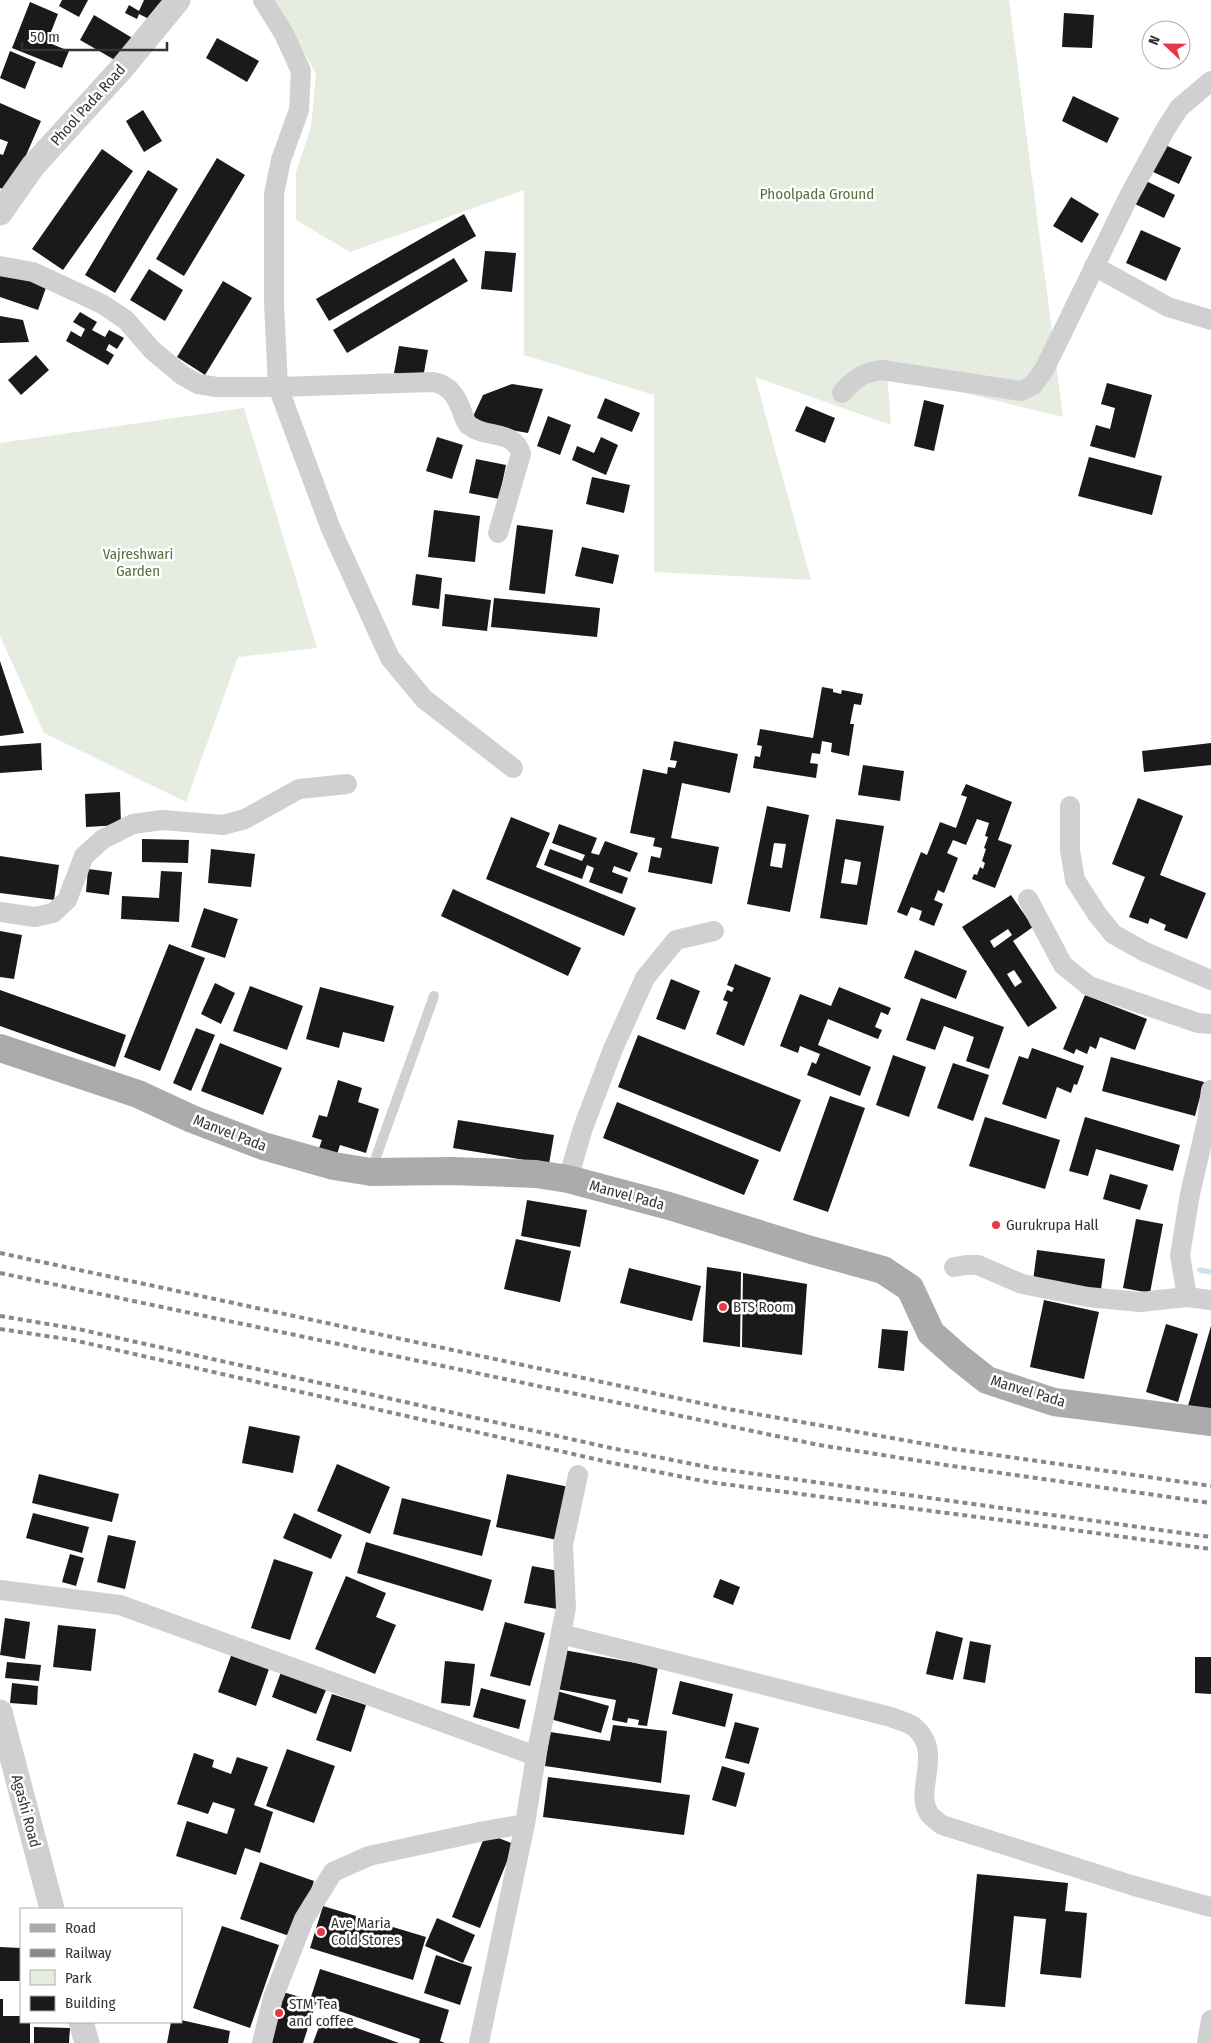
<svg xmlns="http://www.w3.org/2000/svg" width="1211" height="2043" viewBox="0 0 1211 2043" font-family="'Fira Sans Condensed',sans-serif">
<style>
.green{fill:#e6ecdf}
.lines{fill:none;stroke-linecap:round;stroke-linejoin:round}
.stream{stroke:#cfe2ee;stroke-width:5.5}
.building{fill:#1a1a1a;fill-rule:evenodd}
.service{stroke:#d0d0d0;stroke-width:10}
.minor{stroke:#d0d0d0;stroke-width:20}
.tertiary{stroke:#d0d0d0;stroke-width:25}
.primary{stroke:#ababab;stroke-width:28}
.rail{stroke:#888;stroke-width:4;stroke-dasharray:5 4;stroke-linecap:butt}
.poi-dot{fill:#e63946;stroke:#fff;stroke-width:2}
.labels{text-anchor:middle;stroke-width:5;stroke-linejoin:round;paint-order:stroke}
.street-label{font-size:15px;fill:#333;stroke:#fff}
.park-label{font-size:15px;fill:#56703f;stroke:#fff}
.poi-label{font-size:15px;fill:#333;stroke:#fff;text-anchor:start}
</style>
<rect width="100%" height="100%" fill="#fff"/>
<g class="green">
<path d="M275,0H1009L1063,417L887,374L891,425L755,377L811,580L654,572V395L524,355V190L350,252L296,220V172L311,127L316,74Z"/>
<path d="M244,408L317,648L238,657L186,802L44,733L0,636V443Z"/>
</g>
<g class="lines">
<path class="stream" d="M1200,1270L1211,1272"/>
</g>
<g class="building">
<path d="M62,0H88L79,17L59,6Z"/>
<path d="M144,0H164L153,21L139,14L137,19L125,13L129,5L139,11Z"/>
<path d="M30,2L58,14L47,42L69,51L62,68L12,48Z"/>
<path d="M1064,13L1094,15L1092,48L1062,47Z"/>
<path d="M94,15L134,39L120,63L80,40Z"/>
<path d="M217,38L259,61L247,82L206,58Z"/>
<path d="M10,51L36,62L25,89L0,78Z"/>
<path d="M1073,96L1119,118L1107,143L1062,121Z"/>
<path d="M0,103L41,121L10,192L0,188V154L3,155L8,142L0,139Z"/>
<path d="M143,110L162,141L144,152L126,121Z"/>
<path d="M1163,144L1192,157L1179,184L1151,171Z"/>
<path d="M102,149L133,171L63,270L32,249Z"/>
<path d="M217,158L245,175L184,276L156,259Z"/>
<path d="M148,170L178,189L115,293L85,275Z"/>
<path d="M1144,180L1175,195L1164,218L1133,203Z"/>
<path d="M1071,197L1099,214L1082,243L1053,226Z"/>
<path d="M464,214L476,236L329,321L316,299Z"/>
<path d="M1141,230L1181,248L1166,281L1126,263Z"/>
<path d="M485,251L516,253L512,292L481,289Z"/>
<path d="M454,258L468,281L347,353L333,330Z"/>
<path d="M0,268L47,285L38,310L0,297Z"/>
<path d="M149,269L183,290L165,321L130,300Z"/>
<path d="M223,281L252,298L205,375L177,357Z"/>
<path d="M80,312L97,322L92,330L105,337L109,330L124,338L117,349L109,344L106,350L114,355L108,365L66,341L71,331L81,337L85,329L73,322Z"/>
<path d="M0,316L23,320L29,342L0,343Z"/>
<path d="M399,346L428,350L423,378L394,373Z"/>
<path d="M36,355L49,370L21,395L8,380Z"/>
<path d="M1107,383L1152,395L1135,458L1090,446L1096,425L1110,429L1115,408L1101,404Z"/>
<path d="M512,384L543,389L528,433L470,423L483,395Z"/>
<path d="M605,398L640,413L632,432L597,418Z"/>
<path d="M924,400L944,405L934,451L914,446Z"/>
<path d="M806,406L835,418L825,443L795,431Z"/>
<path d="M548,416L571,425L560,455L537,446Z"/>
<path d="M437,437L463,445L452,479L426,471Z"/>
<path d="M601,437L618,445L606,475L572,460L577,446L594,453Z"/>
<path d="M1089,457L1162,476L1152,515L1078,496Z"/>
<path d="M476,459L506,465L499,499L469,493Z"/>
<path d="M592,477L630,485L624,513L586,504Z"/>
<path d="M434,510L480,516L475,562L428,557Z"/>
<path d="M517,525L553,530L545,594L509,590Z"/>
<path d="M582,547L619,555L613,584L575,576Z"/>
<path d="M416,574L442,578L439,609L412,605Z"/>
<path d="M445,594L491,600L487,631L442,626Z"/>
<path d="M494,598L600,608L597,637L491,627Z"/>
<path d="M0,661L24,733L0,736Z"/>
<path d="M822,687L833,689V692L841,694L842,690L863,694L861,705L854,704L850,724H854L849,756L831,752L832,743L822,741L820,754L812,753L810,763L818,764L816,778L753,768L755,756L760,757L762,746L757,745L760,729L813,738Z"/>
<path d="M674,741L738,754L730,793L682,783L671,838L719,847L712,884L648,872L651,856L660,858L662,848L653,846L655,838L630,833L643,769L667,774L668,767L675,768L677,761L670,760Z"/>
<path d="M41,743L42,770L0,773V746Z"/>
<path d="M1211,743V765L1144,772L1142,751Z"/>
<path d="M863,765L904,771L900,801L858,795Z"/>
<path d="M966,784L1012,802L998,840L1012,845L995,888L972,879L974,874L977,875L980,867L983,869L985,863L982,861L986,849L984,848L988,837L985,836L989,823L977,819L966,845L953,840L947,853L958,858L944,893L938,890L934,900L943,904L934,926L919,920L922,911L911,907L907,916L897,912L921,852L927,855L940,822L956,828L967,797L961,795Z"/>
<path d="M120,792L121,825L86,827L85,794Z"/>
<path d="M1138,798L1183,816L1160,875L1206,893L1187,939L1164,930L1166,925L1150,918L1148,924L1129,917L1145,877L1112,864Z"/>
<path d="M767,806L809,815L790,912L747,904ZM774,843L786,844L782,868L770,866Z"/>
<path d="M511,817L550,833L536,867L636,908L624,936L486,879Z"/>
<path d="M836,819L884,826L867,925L820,918ZM845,859L861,862L857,885L841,883Z"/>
<path d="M559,824L597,838L591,853L599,855L605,841L638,853L630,872L614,866L612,872L628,878L622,894L589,882L594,868L587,865L582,879L544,865L550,849L582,861L585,855L552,843Z"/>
<path d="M142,839L189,840L188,863L142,862Z"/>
<path d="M211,849L255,854L251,887L208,883Z"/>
<path d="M0,856L59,865L54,900L0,893Z"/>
<path d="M88,869L112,872L109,895L86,892Z"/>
<path d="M161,871L182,872L179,922L121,919L122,896L159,898Z"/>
<path d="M453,889L581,948L568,976L441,916Z"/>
<path d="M1011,895L1033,927L1013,941L1057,1008L1028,1027L962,927ZM1008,929L1012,935L994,948L990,941ZM1014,970L1022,982L1015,987L1007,974Z"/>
<path d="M204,908L238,919L225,958L191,947Z"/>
<path d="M0,931L22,935L14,979L0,977Z"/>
<path d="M169,944L205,958L160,1071L124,1057Z"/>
<path d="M915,950L967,971L956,999L904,978Z"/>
<path d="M735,964L771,978L744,1046L716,1034L728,1002L723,1000L727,990L732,992L734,988L727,985Z"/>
<path d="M671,979L700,991L685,1030L656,1019Z"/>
<path d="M215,983L235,993L221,1024L201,1014Z"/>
<path d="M250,986L303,1006L287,1050L233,1031Z"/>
<path d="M320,987L394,1006L384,1042L343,1032L339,1048L306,1039Z"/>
<path d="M839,987L891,1008L888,1015L881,1012L875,1027L882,1030L878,1039L828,1019L818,1045L871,1067L860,1096L807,1075L812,1062L816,1064L820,1054L800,1046L798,1053L780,1046L800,994L831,1006Z"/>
<path d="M0,990L126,1035L115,1067L0,1026Z"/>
<path d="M1085,995L1147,1019L1135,1050L1100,1037L1096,1049L1090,1046L1087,1054L1076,1049L1074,1054L1063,1049Z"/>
<path d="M921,998L1004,1027L989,1069L966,1061L974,1037L944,1026L935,1050L906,1040Z"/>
<path d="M196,1028L215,1035L191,1091L173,1083Z"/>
<path d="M638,1035L801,1100L780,1152L618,1087Z"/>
<path d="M220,1043L282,1068L263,1115L201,1091Z"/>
<path d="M1032,1048L1084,1066L1077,1085L1074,1084L1071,1093L1057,1087L1046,1119L1002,1104L1019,1056L1028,1059Z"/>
<path d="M893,1055L926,1067L909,1117L876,1105Z"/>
<path d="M1111,1057L1204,1082L1195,1116L1102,1091Z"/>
<path d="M953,1063L989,1075L973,1121L937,1108Z"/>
<path d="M338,1080L362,1088L358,1102L379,1109L366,1153L340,1145L336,1157L318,1151L322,1140L312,1137L319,1115L327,1117Z"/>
<path d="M830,1096L865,1108L828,1212L793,1200Z"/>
<path d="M617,1102L759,1160L744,1195L603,1138Z"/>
<path d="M985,1117L1060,1140L1045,1189L969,1166Z"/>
<path d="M1085,1117L1180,1145L1173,1171L1096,1149L1088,1176L1069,1171Z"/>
<path d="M458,1120L554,1135L549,1164L453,1148Z"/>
<path d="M1110,1174L1148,1185L1140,1210L1103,1199Z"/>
<path d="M527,1200L587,1210L580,1247L521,1236Z"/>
<path d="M1136,1219L1163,1224L1150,1293L1123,1288Z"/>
<path d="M516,1239L571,1251L560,1302L504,1289Z"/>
<path d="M1037,1250L1105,1259L1101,1290L1033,1281Z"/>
<path d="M707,1267L741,1272L740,1347L703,1342Z"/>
<path d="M629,1268L701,1286L692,1321L620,1303Z"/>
<path d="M743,1273L807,1284L802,1355L742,1347Z"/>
<path d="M1044,1300L1099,1312L1084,1379L1030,1367Z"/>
<path d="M1166,1324L1198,1334L1178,1402L1146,1392Z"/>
<path d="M1211,1326V1413L1188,1406Z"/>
<path d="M882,1329L908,1331L904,1371L878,1368Z"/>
<path d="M249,1426L300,1436L293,1473L242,1463Z"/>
<path d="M337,1464L390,1487L370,1534L317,1511Z"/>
<path d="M39,1474L119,1494L112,1522L32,1503Z"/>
<path d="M507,1474L569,1487L557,1540L496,1527Z"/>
<path d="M402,1498L491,1520L482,1556L393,1534Z"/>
<path d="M33,1513L89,1527L82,1553L26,1538Z"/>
<path d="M294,1513L342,1535L331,1559L283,1538Z"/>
<path d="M108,1535L136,1541L125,1589L97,1582Z"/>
<path d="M366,1542L492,1580L483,1611L357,1573Z"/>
<path d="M70,1554L84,1558L76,1586L62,1582Z"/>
<path d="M274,1559L313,1572L290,1640L251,1628Z"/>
<path d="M532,1566L564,1572L557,1609L524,1603Z"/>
<path d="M346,1576L386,1593L376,1617L396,1625L375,1674L315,1649Z"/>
<path d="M720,1579L740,1587L733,1605L713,1597Z"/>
<path d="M5,1618L30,1622L25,1659L0,1655Z"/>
<path d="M505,1622L545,1633L530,1686L490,1676Z"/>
<path d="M58,1625L96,1629L91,1671L53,1667Z"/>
<path d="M936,1631L963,1638L953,1680L926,1674Z"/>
<path d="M970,1641L991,1645L985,1683L963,1679Z"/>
<path d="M564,1650L658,1667L647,1726L638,1725L639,1720L628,1718L627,1723L612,1720L616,1700L557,1689Z"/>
<path d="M232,1653L270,1666L256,1706L218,1692Z"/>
<path d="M1195,1657H1211V1694L1195,1693Z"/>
<path d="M445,1661L475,1664L470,1706L441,1703Z"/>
<path d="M7,1662L41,1665L39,1681L5,1678Z"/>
<path d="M281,1672L326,1690L316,1714L272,1697Z"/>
<path d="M680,1681L733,1694L725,1727L672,1714Z"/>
<path d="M12,1683L38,1686L37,1705L10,1703Z"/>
<path d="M481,1688L526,1700L519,1729L473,1717Z"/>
<path d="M557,1691L609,1706L601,1733L550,1719Z"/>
<path d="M332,1694L366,1705L351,1752L316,1740Z"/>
<path d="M735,1722L759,1728L749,1764L725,1758Z"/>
<path d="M613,1725L667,1731L661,1783L545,1766L550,1732L610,1741Z"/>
<path d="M287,1749L335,1766L314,1823L266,1806Z"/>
<path d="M194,1753L214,1760L212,1767L231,1774L237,1757L268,1767L254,1805L273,1812L260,1853L245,1848L236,1875L176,1856L187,1821L227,1834L235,1809L213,1802L208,1814L177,1804Z"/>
<path d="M722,1766L745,1773L736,1807L712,1800Z"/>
<path d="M548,1777L690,1795L684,1835L543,1817Z"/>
<path d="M486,1833L514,1844L480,1928L452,1917Z"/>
<path d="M260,1862L314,1881L295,1938L240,1919Z"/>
<path d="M977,1874L1068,1883L1065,1911L1087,1913L1081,1978L1040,1974L1046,1919L1014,1916L1005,2007L965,2004Z"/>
<path d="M323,1906L426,1937L413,1980L310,1948Z"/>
<path d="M437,1918L475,1935L463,1963L425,1946Z"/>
<path d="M222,1926L279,1945L250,2028L193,2008Z"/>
<path d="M0,1947L21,1948V1981H0Z"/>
<path d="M436,1955L472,1967L460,2005L424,1993Z"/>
<path d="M320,1969L449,2010L440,2041L445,2043H419L420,2039L316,2003L303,2043H266L283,1992L310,2000Z"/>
<path d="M0,1999H3V2016H21V2022H30V2043H0Z"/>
<path d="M323,2016L399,2043H313Z"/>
<path d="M181,2020L230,2031L228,2043H167L171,2022H181Z"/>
<path d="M34,2027L70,2028L69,2043H34Z"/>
</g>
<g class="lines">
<path class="service" d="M371,1171L434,996"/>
<g class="minor">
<path d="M263,0L284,34L301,71L299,110L281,160L274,194V303L278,387L331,529L390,658L424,699L513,768"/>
<path d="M0,266L33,272L102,304L126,320L152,350L182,375L198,384L217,387H278L433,382C452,385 458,400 464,417C466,421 466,424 470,426C487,439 514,429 521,454L498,533"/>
<path d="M1094,266L1168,307L1211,320"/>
<path d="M842,393C854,379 863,372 882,370L1021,391L1033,385L1044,370L1129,196L1165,130L1179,108L1211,81"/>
<path d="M1070,806V850L1075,880L1097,914L1113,934L1145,952L1211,980"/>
<path d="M1028,899L1063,965L1089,986L1198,1023L1211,1024"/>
<path d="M0,912L35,917L53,913L67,900L84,856L103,839L133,824L162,820L223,825L245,819L299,789L347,784"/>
<path d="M1211,1090L1207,1121L1190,1194L1180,1255L1187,1297L1211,1300"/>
<path d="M568,1179L583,1128L613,1049L645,978L676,940L714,931"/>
<path d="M954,1267L966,1265H978L1022,1284L1088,1297L1140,1302L1187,1297"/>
<path d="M0,1590L120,1605L536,1756"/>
<path d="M561,1634L891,1717C898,1720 907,1722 913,1726C946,1752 912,1791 930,1815C933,1818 938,1822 942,1825L1131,1885L1211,1907"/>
<path d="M262,2043L273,1998L304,1919L333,1872L369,1856L484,1831L525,1824"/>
<path d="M479,2043L525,1824L536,1756L566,1608L563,1545L578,1475"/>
<path d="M1207,2043L1211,2020"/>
</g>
<g class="tertiary">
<path d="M0,213L33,166L123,67L178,0"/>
<path d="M0,1712L52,1909"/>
<path d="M81,2022L87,2043"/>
</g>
<path class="primary" d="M0,1048L138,1094L192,1119L263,1146L334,1166L371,1172L451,1171L536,1174L568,1179L669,1206L811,1250L883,1270L910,1288L931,1333L958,1357L987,1380L1054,1402L1211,1422"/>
<g class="rail">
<path d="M0,1253L728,1409L954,1449L1211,1486"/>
<path d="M0,1273L819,1445L952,1466L1211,1503"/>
<path d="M0,1316L78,1329L611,1448L713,1468L1211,1537"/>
<path d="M0,1329L73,1340L608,1462L708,1482L1001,1520L1211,1549"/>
</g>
</g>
<g class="poi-dot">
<circle cx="996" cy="1225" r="5"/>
<circle cx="723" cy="1307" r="5"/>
<circle cx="321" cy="1932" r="5"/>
<circle cx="279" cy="2013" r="5"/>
</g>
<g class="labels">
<g class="street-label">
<text transform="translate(88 105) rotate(-48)" y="5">Phool Pada Road</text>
<text transform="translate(230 1133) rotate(21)" y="5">Manvel Pada</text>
<text transform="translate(627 1195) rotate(15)" y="5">Manvel Pada</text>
<text transform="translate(1028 1391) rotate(17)" y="5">Manvel Pada</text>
<text transform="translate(26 1811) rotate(75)" y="5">Agashi Road</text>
</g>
<g class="park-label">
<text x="817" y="199">Phoolpada Ground</text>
<text x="138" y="559">Vajreshwari<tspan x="138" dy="17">Garden</tspan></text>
</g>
<g class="poi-label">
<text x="1006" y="1230">Gurukrupa Hall</text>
<text x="733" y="1312">BTS Room</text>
<text x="331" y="1928">Ave Maria<tspan x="331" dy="17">Cold Stores</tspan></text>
<text x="289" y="2009">STM Tea<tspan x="289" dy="17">and coffee</tspan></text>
</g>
</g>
<rect x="20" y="1908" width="162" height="115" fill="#ffffff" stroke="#adadad"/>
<rect x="30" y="1924" width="25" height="8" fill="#ababab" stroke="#adadad"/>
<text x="65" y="1933" font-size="15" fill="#333333">Road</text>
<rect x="30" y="1949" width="25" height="8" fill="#888888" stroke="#adadad"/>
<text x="65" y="1958" font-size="15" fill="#333333">Railway</text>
<rect x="30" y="1970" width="25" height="15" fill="#e6ecdf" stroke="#adadad"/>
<text x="65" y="1983" font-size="15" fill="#333333">Park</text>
<rect x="30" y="1996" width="25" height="15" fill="#1a1a1a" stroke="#adadad"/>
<text x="65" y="2008" font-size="15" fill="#333333">Building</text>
<g transform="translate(1166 45) rotate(292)"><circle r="24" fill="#ffffff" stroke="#adadad"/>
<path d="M0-4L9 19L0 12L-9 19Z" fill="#e63946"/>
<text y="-8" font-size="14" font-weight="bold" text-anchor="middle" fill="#333333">N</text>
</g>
<path d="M22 42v8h145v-8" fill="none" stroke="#333333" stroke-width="2.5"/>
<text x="30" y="42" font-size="15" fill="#333333" stroke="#ffffff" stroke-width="4" paint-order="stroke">50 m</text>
</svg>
